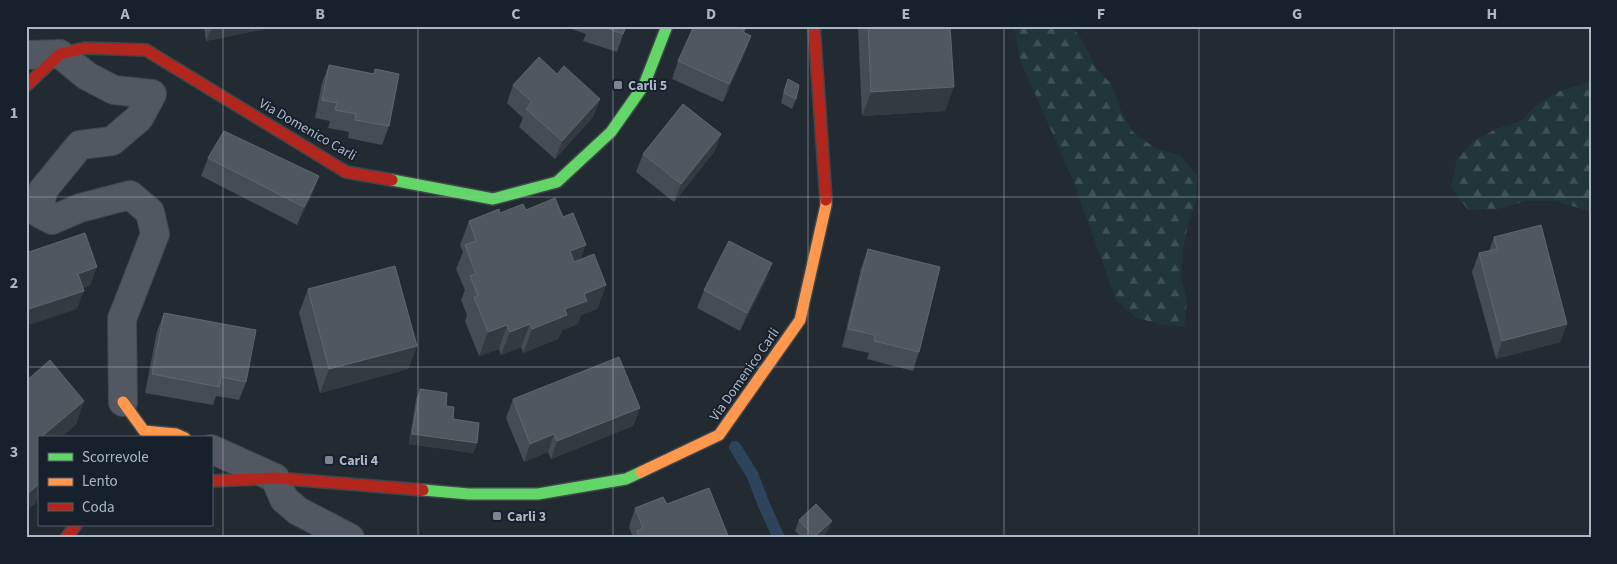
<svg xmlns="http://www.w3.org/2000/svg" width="1617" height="564" viewBox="0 0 1617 564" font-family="'Source Sans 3',sans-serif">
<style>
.forest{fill:url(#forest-firs)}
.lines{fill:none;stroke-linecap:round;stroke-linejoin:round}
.stream{stroke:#2e445d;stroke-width:12}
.street-casing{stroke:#40464c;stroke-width:30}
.fast-casing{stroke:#40464c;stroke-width:14}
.slow-casing{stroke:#40464c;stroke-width:14}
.jam-casing{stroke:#40464c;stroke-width:14}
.street{stroke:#525861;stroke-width:28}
.fast{stroke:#63d668;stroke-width:11}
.slow{stroke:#ff974d;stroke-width:11}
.jam{stroke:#b3261e;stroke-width:11}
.wall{fill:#454c53}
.shaded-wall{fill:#333a40}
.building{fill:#50585f;stroke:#5e666f}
.grid{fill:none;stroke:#abb7c6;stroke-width:1;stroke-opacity:0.55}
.poi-dot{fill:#7b8692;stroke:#17212c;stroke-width:2}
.labels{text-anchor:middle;stroke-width:4;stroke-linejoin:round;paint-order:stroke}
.poi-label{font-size:14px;font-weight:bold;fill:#abb7c6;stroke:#17212c;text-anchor:start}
.street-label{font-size:14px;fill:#abb7c6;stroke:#17212c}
.neatline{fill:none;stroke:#abb7c6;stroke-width:2}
.grid-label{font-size:16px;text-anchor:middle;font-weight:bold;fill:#abb7c6}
</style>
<defs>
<pattern id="forest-firs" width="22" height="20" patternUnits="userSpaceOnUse" patternTransform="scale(1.25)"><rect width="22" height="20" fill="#203638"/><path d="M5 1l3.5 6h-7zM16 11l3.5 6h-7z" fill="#3e5153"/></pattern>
</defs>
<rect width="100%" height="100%" fill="#232b32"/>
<g class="forest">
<path d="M1014,26H1072L1084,43L1095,67L1112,85L1121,111L1133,132L1155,148L1180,155L1197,176L1196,201L1188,225L1183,250L1181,276L1187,302L1184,327L1159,324L1135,317L1116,300L1073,180L1021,62Z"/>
<path d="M1591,81V212L1556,201H1527L1497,209L1468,210L1451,187L1457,159L1474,141L1496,129L1521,121L1538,103L1560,91Z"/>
</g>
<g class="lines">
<path class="stream" d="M735,447L752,474L764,505L779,538"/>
<g class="street-casing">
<g id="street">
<path d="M26,55L60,54L87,76L114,90L152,94L139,118L112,141L80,145L43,190L39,213L52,220L80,208L130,195L150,212L155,234L122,319L123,402"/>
<path d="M211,449L275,478L284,499L298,511L350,538"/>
</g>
</g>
<g class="fast-casing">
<g id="fast">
<path d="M392,180L493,199L557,182L611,132L644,85L667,26"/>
<path d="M423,490L469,494H538L626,479L641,472"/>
</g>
</g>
<g class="slow-casing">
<g id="slow">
<path d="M123,402L144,431L176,434L185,438"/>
<path d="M641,472L719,435L800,320L826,205V200"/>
</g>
</g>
<g class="jam-casing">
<g id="jam">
<path d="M814,26L826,200"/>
<path d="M26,86L60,54L85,48L146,50L346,172L392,180"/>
<path d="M211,481L275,478L423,490"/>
<path d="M66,538L76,525"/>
</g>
</g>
<use href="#street" class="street"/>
<use href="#fast" class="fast"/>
<use href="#slow" class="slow"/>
<use href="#jam" class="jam"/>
</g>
<g class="wall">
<path d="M204,26H280L206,41Z"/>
<path d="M563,26H626L617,52L583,41L586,34Z"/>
<path d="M694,26H747L744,33L751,36L744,55L723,102L672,79L678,61Z"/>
<path d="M858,26H950L945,111L862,116Z"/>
<path d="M329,65L373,74L375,69L389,126L382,145L348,138L349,132L328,128L330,121L315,118L322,83Z"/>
<path d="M557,74L600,99L593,117L555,159L519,127L523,118L507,103L513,85Z"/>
<path d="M788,79L796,99L792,109L781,103L784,89Z"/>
<path d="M721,134L714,152L674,202L636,172L643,154Z"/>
<path d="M208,158L319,176L312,194L297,225L201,176Z"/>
<path d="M526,210L563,217L580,259L606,285L597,309L581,315L578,324L562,330L558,339L523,353L521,347L501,355L499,349L479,356L465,321L467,315L461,300L465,290L456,269L463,252L460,245L469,221L500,213Z"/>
<path d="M1494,237L1567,324L1560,342L1496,359L1472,272L1479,253L1489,251Z"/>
<path d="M868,249L919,352L913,371L867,359L869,353L842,347L861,268Z"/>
<path d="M772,263L765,282L740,331L697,308L704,290Z"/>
<path d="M308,289L417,346L408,369L320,393L299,313Z"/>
<path d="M164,313L246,382L239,400L216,396L213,405L145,393L157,331Z"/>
<path d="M420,389L446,406L453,419L477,443L473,453L409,444L416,399Z"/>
<path d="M513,399L640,408L633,426L551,459L548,452L524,462L506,418Z"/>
<path d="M667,504L729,538H633L629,527L635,508Z"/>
<path d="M799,520L828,531L821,538H802L795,531Z"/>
</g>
<g class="shaded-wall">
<path d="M212,26H280L206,41Z"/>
<path d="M746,26H747L736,50L743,32Z"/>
<path d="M751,36L744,55L723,102L729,84Z"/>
<path d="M954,87L945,111L862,116L871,92Z"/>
<path d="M600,99L593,117L555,159L562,141Z"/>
<path d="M721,134L714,152L674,202L681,184Z"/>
<path d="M319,176L312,194L297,225L304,207Z"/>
<path d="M586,245L577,269L570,251Z"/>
<path d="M772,263L765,282L740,331L747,313Z"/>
<path d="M97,267L90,286L71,292L78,274Z"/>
<path d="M606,285L597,309L581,315L578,324L562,330L558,339L523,353L532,329L565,309L584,294Z"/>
<path d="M84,291L77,309L26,326V310Z"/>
<path d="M530,324L521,347L501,355L510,332Z"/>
<path d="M1567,324L1560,342L1496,359L1502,341Z"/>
<path d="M507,325L499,349L479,356L488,332Z"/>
<path d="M417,346L408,369L320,393L329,369Z"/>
<path d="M84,401L76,425L60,438H40Z"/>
<path d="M640,408L633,426L551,459L557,441Z"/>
<path d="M412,434L477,443L473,453L409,444Z"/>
<path d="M554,434L548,452L524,462L530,444Z"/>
<path d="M39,476V494L35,504L26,511V495Z"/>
<path d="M832,521L828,531L821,538H814Z"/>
</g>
<g class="building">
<path d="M601,26H626L623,34Z"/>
<path d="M694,26H746L743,32L751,36L729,84L678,61Z"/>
<path d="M868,26H950L954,87L871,92Z"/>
<path d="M539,57L557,74L564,66L600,99L562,141L526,109L532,102L513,85Z"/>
<path d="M329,65L374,74L375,69L399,74L389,126L355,120L356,114L335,110L337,103L322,100Z"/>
<path d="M788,79L799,85L796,99L784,93Z"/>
<path d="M683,104L721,134L681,184L643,154Z"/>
<path d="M224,131L319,176L304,207L208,158Z"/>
<path d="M555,198L563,217L573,213L586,245L570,251L574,262L594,254L606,285L584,294L587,301L565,309L567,315L532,329L530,324L510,332L507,325L488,332L474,297L478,296L470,276L476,274L465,245L476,241L469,221L499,209L500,213L523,204L526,210Z"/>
<path d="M1541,225L1567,324L1502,341L1479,253L1497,249L1494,237Z"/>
<path d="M85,233L97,267L78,274L84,291L26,310V253Z"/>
<path d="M729,241L772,263L747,313L704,290Z"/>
<path d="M868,249L940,267L919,352L874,341L875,335L848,329Z"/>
<path d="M395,266L417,346L329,369L308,289Z"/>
<path d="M164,313L256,330L246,382L221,377L219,387L152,374Z"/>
<path d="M619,357L640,408L557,441L554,434L530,444L513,399Z"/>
<path d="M50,360L84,401L40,438H39L38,440L39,441V484L26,495V381Z"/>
<path d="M420,389L447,393L446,406L454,407L453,419L479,423L477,443L412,434Z"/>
<path d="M709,488L729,538H640L637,531L643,528L635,508L663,497L667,504Z"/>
<path d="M816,504L832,521L814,537L799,520Z"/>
</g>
<path class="grid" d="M223,26V538M418,26V538M613,26V538M808,26V538M1004,26V538M1199,26V538M1394,26V538M26,197H1591M26,367H1591"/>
<g class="poi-dot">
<rect x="613" y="80" width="10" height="10" rx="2.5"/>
<rect x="324" y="455" width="10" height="10" rx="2.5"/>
<rect x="492" y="511" width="10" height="10" rx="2.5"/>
</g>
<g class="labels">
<g class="poi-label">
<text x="628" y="90">Carli 5</text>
<text x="339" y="465">Carli 4</text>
<text x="507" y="521">Carli 3</text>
</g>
<g class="street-label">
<text transform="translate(308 129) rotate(30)" y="5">Via Domenico Carli</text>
<text transform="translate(744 374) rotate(-55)" y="5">Via Domenico Carli</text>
</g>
</g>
<rect width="1617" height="564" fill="none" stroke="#17212c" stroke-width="55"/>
<rect x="38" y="436" width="175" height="90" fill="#17212c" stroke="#525d6a"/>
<rect x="48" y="453" width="25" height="8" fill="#63d668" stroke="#525d6a"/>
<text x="82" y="462" font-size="15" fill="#abb7c6">Scorrevole</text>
<rect x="48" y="478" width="25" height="8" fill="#ff974d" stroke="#525d6a"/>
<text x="82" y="486" font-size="15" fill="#abb7c6">Lento</text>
<rect x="48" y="503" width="25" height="8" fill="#b3261e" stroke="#525d6a"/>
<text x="82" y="512" font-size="15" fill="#abb7c6">Coda</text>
<rect x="28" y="28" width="1562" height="508" class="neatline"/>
<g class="grid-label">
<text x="125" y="19">A</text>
<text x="320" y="19">B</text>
<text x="516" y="19">C</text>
<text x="711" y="19">D</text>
<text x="906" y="19">E</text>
<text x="1101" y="19">F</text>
<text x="1297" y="19">G</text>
<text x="1492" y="19">H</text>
<text x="14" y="118">1</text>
<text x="14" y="288">2</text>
<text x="14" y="457">3</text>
</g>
</svg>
